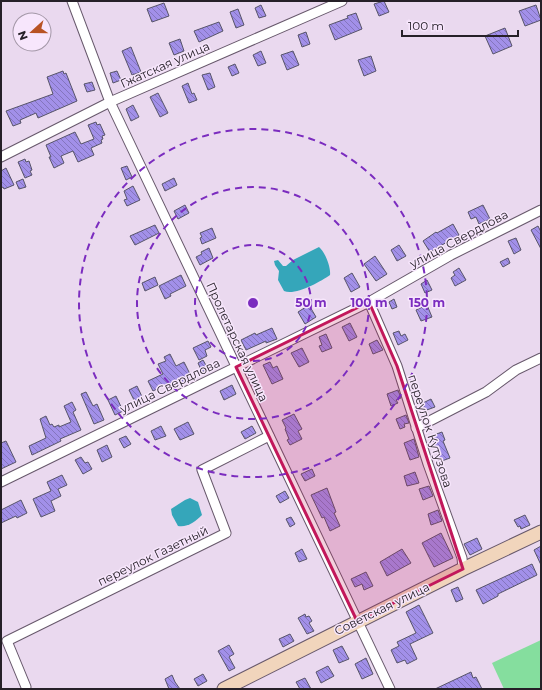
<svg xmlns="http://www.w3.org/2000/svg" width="542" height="690" viewBox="0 0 542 690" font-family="Montserrat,sans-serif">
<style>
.pitch{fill:#85de9e}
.water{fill:#35a6ba}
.building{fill:url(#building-back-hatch);stroke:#575469}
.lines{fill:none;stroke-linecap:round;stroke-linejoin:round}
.minor-casing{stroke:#67586b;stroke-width:11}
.secondary-casing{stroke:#67586b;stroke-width:15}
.minor{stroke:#fff;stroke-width:9}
.secondary{stroke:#f1d5bc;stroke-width:13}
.marked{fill:#c2185b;fill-opacity:0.2;stroke:#c2185b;stroke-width:3;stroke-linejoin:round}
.ring{fill:none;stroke:#7b2cbf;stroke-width:2;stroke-dasharray:7 5}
.labels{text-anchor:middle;stroke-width:3;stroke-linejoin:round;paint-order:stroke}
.street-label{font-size:12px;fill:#262028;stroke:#f7e6fc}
.centre{fill:#7b2cbf;stroke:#f7e6fc;stroke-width:2}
.ring-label{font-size:12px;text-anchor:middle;font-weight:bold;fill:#7b2cbf;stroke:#f7e6fc;stroke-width:3;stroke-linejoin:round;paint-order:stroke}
</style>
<defs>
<pattern id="building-back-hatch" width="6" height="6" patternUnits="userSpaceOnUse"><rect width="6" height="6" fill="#a290e9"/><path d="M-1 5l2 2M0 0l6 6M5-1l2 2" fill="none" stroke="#8475bd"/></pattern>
</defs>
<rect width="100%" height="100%" fill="#ead9ef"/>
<path class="pitch" d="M541,640V689H504L492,663Z"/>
<g class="water">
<path d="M319,247C325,252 331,267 330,275C320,282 295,296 284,291L278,280L279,271L275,265L274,261L278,260L283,266H286L293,260Z"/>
<path d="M190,498L198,502L202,515C196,521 187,528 178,526L172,515L171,509L185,500Z"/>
</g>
<g class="building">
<path d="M384,1L389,12L379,16L374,4Z"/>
<path d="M164,3L169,16L152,22L147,9Z"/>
<path d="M261,5L266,16L259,18L255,8Z"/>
<path d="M536,5L541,20L525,26L519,11Z"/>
<path d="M238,9L244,25L236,28L230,12Z"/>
<path d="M356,13L362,29L335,40L329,25L348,18L347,16Z"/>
<path d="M219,22L223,31L199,42L194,31Z"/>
<path d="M505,28L512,46L493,54L485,36Z"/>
<path d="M306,32L310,44L302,47L298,35Z"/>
<path d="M180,39L184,51L174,55L169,43Z"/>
<path d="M131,47L141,72L132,75L122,51Z"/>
<path d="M261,51L266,63L258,66L253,55Z"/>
<path d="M293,51L299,65L287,70L281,55Z"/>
<path d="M371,56L376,71L364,76L358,60Z"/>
<path d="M235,64L239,73L232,76L228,67Z"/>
<path d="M63,71L64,74L66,73L77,101L38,118L36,113L20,120L21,123L13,126L6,111L53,94L47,77Z"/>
<path d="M117,71L121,80L113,83L110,73Z"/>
<path d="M210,73L215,87L208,90L202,75Z"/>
<path d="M92,82L95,90L87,92L84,84Z"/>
<path d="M188,83L192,94L194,93L197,100L189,103L182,86Z"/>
<path d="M158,93L168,113L160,117L150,97Z"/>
<path d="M133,105L139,117L131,121L126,109Z"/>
<path d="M96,122L97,125L100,124L105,135L102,136L103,139L101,140L102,143L91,148L94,155L78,162L73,151L61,156L64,163L54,168L49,157H51L46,145L75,132L81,144L94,139L88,125Z"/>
<path d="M25,159L26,162L29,161L32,170L30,171L32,175L25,178L18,162Z"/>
<path d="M127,166L132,177L126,180L121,168Z"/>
<path d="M6,168L14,185L4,189L3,187L1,188V171Z"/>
<path d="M174,178L177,185L165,191L162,184Z"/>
<path d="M23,179L26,187L19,189L16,182Z"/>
<path d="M133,186L140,200L127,206L124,200L127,199L124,191Z"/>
<path d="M185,205L189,213L178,219L174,211Z"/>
<path d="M483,205L490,219L479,224L476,217L471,219L468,212Z"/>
<path d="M453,224L459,235L430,252L423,241L436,232L437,233Z"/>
<path d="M155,225L159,233L135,245L130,236Z"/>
<path d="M538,226L541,232V249L531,230Z"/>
<path d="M212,228L216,238L202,244L200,238L202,237L200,233Z"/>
<path d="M516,238L521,250L514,254L508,241Z"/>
<path d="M399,245L406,256L397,261L391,250Z"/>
<path d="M209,248L213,258L200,265L196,257L202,254L201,252Z"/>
<path d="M375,256L387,274L376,281L364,264Z"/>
<path d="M508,258L510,263L503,267L500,262Z"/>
<path d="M459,268L466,280L455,286L451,278L455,275L453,272Z"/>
<path d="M352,273L360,287L351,292L344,278Z"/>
<path d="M181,275L186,286L170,294L171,296L165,299L159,286Z"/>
<path d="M155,277L158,285L145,291L142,283Z"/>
<path d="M427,280L432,290L425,293L421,284Z"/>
<path d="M394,299L397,307L392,309L389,302Z"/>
<path d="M309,305L316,317L305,324L298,312Z"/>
<path d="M427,305L432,317L421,321L416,310Z"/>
<path d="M350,323L357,337L349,341L342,327Z"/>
<path d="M272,328L277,339L266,343V341L246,350L241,340L255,333L256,335Z"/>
<path d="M399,331L401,336L405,334L408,340L398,345L393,333Z"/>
<path d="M326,334L332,348L322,352L319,346L322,345L319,337Z"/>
<path d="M377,340L383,350L373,354L369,344Z"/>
<path d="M208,341L211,347L205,350L207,356L199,360L193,348Z"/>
<path d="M302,348L309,362L299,367L291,353Z"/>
<path d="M170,354L176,366L184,362L192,378L170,389L167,384L153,391L148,381L163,374L158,364L166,361L164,357Z"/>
<path d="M203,360L208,369L202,372L198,363Z"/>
<path d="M270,362L273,368L277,366L283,379L272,384L263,365Z"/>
<path d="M232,385L236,394L224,400L220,391Z"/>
<path d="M137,386L145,403L137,406L129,390Z"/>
<path d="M398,390L401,398L396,400L398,403L391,406L387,394Z"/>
<path d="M86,392L93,406L97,404L104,420L94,424L81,394Z"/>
<path d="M116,396L123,411L115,415L108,400Z"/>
<path d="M431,399L435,407L424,411L421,404Z"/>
<path d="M72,402L76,410L73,412L81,430L60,439L61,441L32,455L29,446L46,438L40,419L46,416L50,425L52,424L54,427L59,425V427L71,422L64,406Z"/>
<path d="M294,414L302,429L298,431L302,439L290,445L287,440L289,439L285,429L286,428L282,420Z"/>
<path d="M406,415L409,423L404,424L405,427L400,429L396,419Z"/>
<path d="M188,422L194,434L180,440L174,429Z"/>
<path d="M161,426L166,436L155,440L151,431Z"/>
<path d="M252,426L256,433L245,439L241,432Z"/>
<path d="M442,432L445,440L443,441L450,458L439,462L436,455H439L431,436Z"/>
<path d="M126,436L131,444L124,448L119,439Z"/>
<path d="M414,439L419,457L410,460L404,443Z"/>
<path d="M6,441L16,462L1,469V443Z"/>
<path d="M107,445L112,457L102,462L97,450Z"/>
<path d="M81,457L85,463L88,462L92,469L83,474L75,460Z"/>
<path d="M312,469L315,476L305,481L301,474Z"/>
<path d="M415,472L419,483L407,486L404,476Z"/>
<path d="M62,475L67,485L58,489L61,496L51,501L55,511L41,517L33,499L51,491L47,482Z"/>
<path d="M429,486L433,496L423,500L419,489Z"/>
<path d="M327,488L336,512L334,513L340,526L330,531L324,517L322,518L311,495Z"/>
<path d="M285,491L289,498L280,503L276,496Z"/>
<path d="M21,500L27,513L17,518L16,516L1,523V510Z"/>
<path d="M438,510L442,521L431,525L428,514Z"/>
<path d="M525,515L530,525L521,529L520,526L518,527L514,520Z"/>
<path d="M291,517L295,524L290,527L286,519Z"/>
<path d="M441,533L453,558L434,567L422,543Z"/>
<path d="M477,538L482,549L470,555L464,544Z"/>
<path d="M541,546V565L534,550Z"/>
<path d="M302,549L307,559L299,562L295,553Z"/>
<path d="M402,549L411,563L387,576L380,562Z"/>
<path d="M532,564L537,575L498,594V596L483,604L476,590Z"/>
<path d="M366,572L373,586L364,590L362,584L355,587L351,579Z"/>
<path d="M458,587L463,599L456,602L451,590Z"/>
<path d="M419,605L433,633L410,644L417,659L407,664L405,660L397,663L391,650L399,646L397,642L416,633L406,612Z"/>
<path d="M305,614L306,617L309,616L312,621L309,623L314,631L307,634L298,618Z"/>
<path d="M290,634L294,641L283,647L279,639Z"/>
<path d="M229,645L234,654L229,657L235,668L229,671L218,651Z"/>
<path d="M342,646L349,659L339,663L333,650Z"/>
<path d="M366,658L373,674L362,679L355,664Z"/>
<path d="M328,666L334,676L321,683L316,672Z"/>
<path d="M471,672L473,678L476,677L482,689H435Z"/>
<path d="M203,674L207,681L198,686L194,679Z"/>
<path d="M172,675L175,682L180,689H169L165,679Z"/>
<path d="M305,678L311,689H300L296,682Z"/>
</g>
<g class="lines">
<g class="minor-casing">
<g id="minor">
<path d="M72,1L110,102L390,689"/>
<path d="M1,157L110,102L342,1"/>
<path d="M369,302L397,366L428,464L462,558L463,569"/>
<path d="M416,428L486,392L516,370L541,358"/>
<path d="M1,482L369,302L451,255L541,210"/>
<path d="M26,687L7,641L226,533L202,470L269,436"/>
</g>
</g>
<g class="secondary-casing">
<path id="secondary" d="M224,689L463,569L541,532"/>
</g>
<use href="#minor" class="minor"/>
<use href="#secondary" class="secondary"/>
</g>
<path class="marked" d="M369,302L397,366L463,569L357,621L236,367Z"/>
<g class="ring">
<circle cx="253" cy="303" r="58"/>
<circle cx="253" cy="303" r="116"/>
<circle cx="253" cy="303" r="174"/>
</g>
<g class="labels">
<g class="street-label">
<text transform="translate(165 65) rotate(-24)" y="4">Гжатская улица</text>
<text transform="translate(459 239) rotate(-28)" y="4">улица Свердлова</text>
<text transform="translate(237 342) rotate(65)" y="4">Пролетарская улица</text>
<text transform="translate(170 386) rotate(-26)" y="4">улица Свердлова</text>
<text transform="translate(430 431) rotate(72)" y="4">переулок Кутузова</text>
<text transform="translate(153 556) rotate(-26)" y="4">переулок Газетный</text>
<text transform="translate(382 609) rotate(-26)" y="4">Советская улица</text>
</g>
</g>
<circle cx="253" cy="303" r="6" class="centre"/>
<g class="ring-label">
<text x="311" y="307">50 m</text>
<text x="369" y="307">100 m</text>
<text x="427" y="307">150 m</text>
</g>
<rect width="542" height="690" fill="none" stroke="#262028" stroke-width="4"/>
<g transform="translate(32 32) rotate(249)"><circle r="19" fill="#f7e6fc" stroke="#a397a7"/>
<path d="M0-3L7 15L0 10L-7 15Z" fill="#b85324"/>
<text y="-6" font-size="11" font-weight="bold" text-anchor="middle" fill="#262028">N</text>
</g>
<path d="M402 30v6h116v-6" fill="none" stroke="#262028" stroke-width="2"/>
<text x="408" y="30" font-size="12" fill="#262028" stroke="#f7e6fc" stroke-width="3" paint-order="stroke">100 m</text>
</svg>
